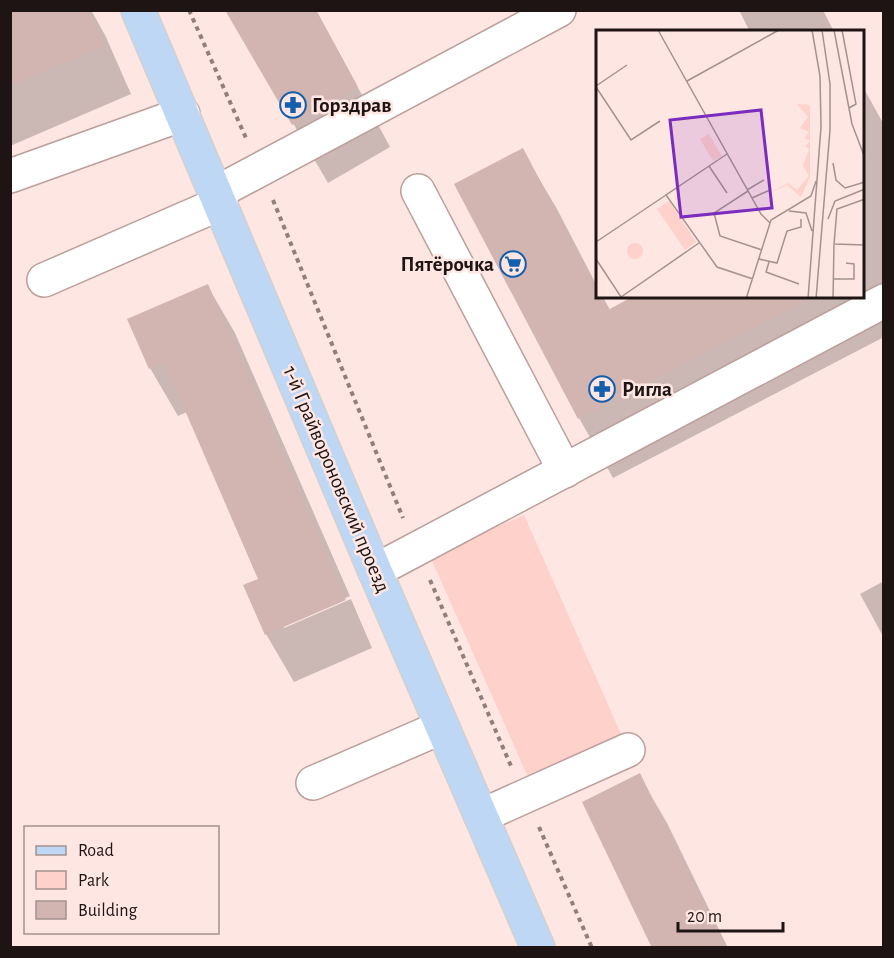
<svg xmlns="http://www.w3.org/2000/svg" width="894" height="958" viewBox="0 0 894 958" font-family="'Alegreya Sans',sans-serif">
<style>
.green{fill:#ffd1cb}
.shadow{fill:#0003}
.building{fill:#d2b5b1}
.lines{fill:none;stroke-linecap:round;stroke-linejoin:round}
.minor-casing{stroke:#bb9f9b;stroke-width:36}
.major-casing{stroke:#d2d0d0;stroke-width:36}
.path{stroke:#907f7c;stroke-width:4;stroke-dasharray:4.5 4.5;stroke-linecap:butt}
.minor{stroke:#fff;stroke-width:33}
.major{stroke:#bed7f5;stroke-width:33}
.labels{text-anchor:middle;stroke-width:5;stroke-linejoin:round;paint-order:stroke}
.poi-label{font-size:21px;font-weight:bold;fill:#1e1413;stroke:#fee6e2;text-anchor:start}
.street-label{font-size:21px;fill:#1e1413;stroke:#fee6e2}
.inset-road{fill:none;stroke:#a4928f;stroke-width:1.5}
.view{fill:#7b2cbf;fill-opacity:0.15;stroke:#7b2cbf;stroke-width:3}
.inset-edge{fill:none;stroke:#1e1413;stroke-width:3}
</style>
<rect width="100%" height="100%" fill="#fee6e2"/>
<path class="green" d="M524,515L625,743L531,784L430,556Z"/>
<g class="shadow">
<path d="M23,10H91L105,35L131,94L10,146V16Z"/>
<path d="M227,10H316L390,147L328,183Z"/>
<path d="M739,10H823L834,32H750Z"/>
<path d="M862,85L884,125V337L613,478L579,418L456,185L522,150L557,209L597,286V297H603L610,310L635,297H862Z"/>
<path d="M207,285L235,333L350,596L284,625V628L351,599L372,648L294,682L266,634L260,579L187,412L178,416L150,368Z"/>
<path d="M884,581V638L860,594Z"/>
<path d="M639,775L667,823L728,948H653Z"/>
</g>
<g class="building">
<path d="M10,10H89L104,46L10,86Z"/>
<path d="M225,10H316L358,87L292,125Z"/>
<path d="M523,148L597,289V297H601L608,310L632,297H812L578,419L454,184Z"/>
<path d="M208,284L346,600L265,635L243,585L258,579L164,362L149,369L127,319Z"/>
<path d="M640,773L726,948H652L582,802Z"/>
</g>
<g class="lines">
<g class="minor-casing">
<g id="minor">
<path d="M10,176L183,114"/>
<path d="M418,191L565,471"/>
<path d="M216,193L559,10"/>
<path d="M44,280L221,203"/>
<path d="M375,571L884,301"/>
<path d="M313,783L442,727"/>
<path d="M481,816L628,750"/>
</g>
</g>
<g class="major-casing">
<path id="major" d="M138,10L375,571L538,948"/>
</g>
<g class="path">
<path d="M189,10L246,138"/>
<path d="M273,200L403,518"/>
<path d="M430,580L511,766"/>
<path d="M539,827L592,948"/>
</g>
<use href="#minor" class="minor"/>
<use href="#major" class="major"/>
</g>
<defs>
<g id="pharmacy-ring" transform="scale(1.35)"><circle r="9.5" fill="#fee6e2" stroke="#135ead" stroke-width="1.5"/><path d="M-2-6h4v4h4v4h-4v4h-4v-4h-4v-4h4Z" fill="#135ead"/></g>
<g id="supermarket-ring" transform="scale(1.35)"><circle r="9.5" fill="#fee6e2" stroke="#135ead" stroke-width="1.5"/><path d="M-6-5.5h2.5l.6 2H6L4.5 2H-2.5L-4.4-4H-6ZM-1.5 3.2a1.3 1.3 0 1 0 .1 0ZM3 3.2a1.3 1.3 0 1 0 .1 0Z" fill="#135ead"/></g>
</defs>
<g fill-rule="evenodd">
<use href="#pharmacy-ring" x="293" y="105"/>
<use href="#supermarket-ring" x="513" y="264"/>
<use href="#pharmacy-ring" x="602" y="389"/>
</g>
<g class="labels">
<g class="poi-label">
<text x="312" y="112">Горздрав</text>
<text x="494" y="271" text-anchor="end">Пятёрочка</text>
<text x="622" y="396">Ригла</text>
</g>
<g class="street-label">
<text transform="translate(337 479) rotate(67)" y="7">1-й Грайвороновский проезд</text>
</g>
</g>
<g transform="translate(596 30)">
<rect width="268" height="268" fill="#fee6e2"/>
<path d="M201,74L214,75V147L205,167L191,155L174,163L192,153L201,160L213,146L207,136L213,119L209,116L214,111L208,108L213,102L204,98L212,87ZM113,104L126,126L117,131L104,109ZM73,171L100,212L89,220L61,179ZM31 221a8 8 0 1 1 16 0a8 8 0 1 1-16 0Z" fill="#ffd1cb"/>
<path class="inset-road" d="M62,0L165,184L174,193M238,0L256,94L269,128M246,0L260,74L253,78M91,51L183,0M0,56L31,35M0,57L35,110L64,91M131,124L70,165L121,237L157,249M237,133L240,150L249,158L269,152M113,136L131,163M151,160L168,150M152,161L118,183L124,206L166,220M156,168L174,160M269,169L241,179L238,214L269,215M193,181L210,183L216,201M232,189L239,171L269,159M0,212L70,165M0,229L25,267L103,213M163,229L181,233L191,201L205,197V189M173,232L170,242L203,254M238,249H258V234L250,233M150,269L175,190L215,166L220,151M212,269L225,97L224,46L216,0M220,269L234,100V54L226,0M237,269L238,214"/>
<path class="view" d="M165,80L176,178L85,187L74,90Z"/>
<rect width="268" height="268" class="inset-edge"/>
</g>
<rect width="894" height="958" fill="none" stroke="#1e1413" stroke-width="24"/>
<rect x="24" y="826" width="195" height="108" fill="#fee6e2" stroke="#a4928f" stroke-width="1.5"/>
<rect x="36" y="846" width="30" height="9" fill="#bed7f5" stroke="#a4928f" stroke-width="1.5"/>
<text x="78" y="856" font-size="18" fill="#1e1413">Road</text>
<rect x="36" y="871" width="30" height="18" fill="#ffd1cb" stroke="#a4928f" stroke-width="1.5"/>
<text x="78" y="886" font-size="18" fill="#1e1413">Park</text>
<rect x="36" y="901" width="30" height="18" fill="#d2b5b1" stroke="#a4928f" stroke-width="1.5"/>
<text x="78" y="916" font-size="18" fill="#1e1413">Building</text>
<path d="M678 922v9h105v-9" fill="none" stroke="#1e1413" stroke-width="3"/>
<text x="687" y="922" font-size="18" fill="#1e1413" stroke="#fee6e2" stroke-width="4.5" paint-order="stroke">20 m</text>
</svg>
